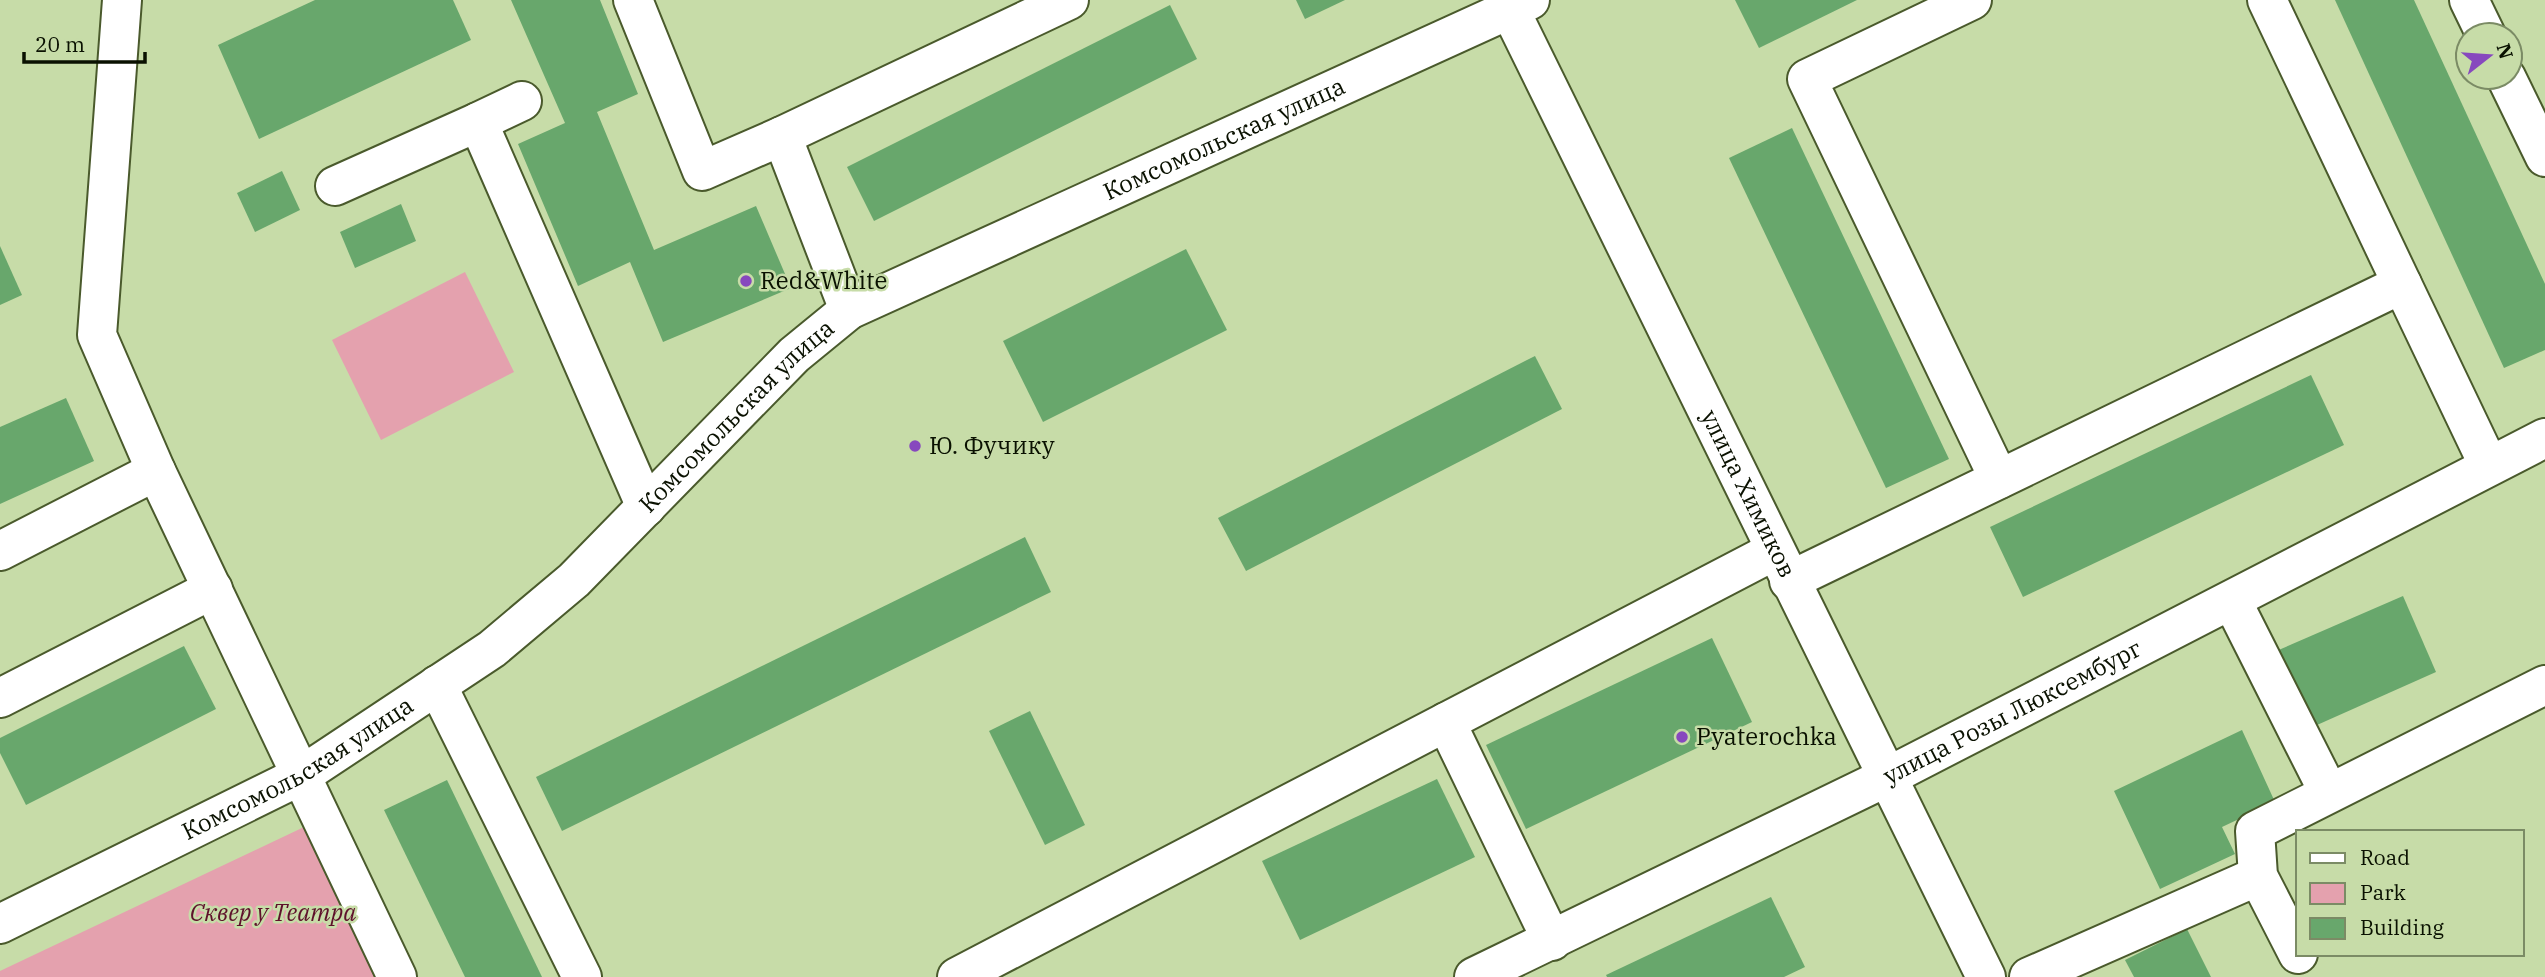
<svg xmlns="http://www.w3.org/2000/svg" width="2545" height="977" viewBox="0 0 2545 977" font-family="'IBM Plex Serif',serif">
<style>
.green{fill:#e4a1ae}
.building{fill:#68a76c}
.lines{fill:none;stroke-linecap:round;stroke-linejoin:round}
.minor-casing{stroke:#4a5a2c;stroke-width:42}
.minor{stroke:#fff;stroke-width:38}
.poi-dot{fill:#8748be;stroke:#c7dca8;stroke-width:2.5}
.labels{text-anchor:middle;stroke-width:5;stroke-linejoin:round;paint-order:stroke}
.street-label{font-size:24px;fill:#0a1101;stroke:#c7dca8}
.poi-label{font-size:24px;fill:#0a1101;stroke:#c7dca8;text-anchor:start}
.park-label{font-size:24px;font-style:italic;fill:#5e112b;stroke:#c7dca8}
</style>
<rect width="100%" height="100%" fill="#c7dca8"/>
<g class="green">
<path d="M465,272L514,372L381,440L332,340Z"/>
<path d="M304,827L375,977H0V971Z"/>
</g>
<g class="building">
<path d="M315,0H453L471,40L259,139L218,45Z"/>
<path d="M511,0H600L638,94L597,112L654,250L756,206L791,288L663,342L630,262L578,286L518,144L565,123Z"/>
<path d="M1296,0H1345L1305,19Z"/>
<path d="M1735,0H1857L1759,48Z"/>
<path d="M2335,0H2414L2545,284V350L2504,368Z"/>
<path d="M1170,5L1197,59L874,221L847,167Z"/>
<path d="M1792,128L1949,459L1886,488L1729,158Z"/>
<path d="M282,171L300,210L255,232L237,193Z"/>
<path d="M401,204L416,241L355,268L340,232Z"/>
<path d="M0,246L22,295L0,305Z"/>
<path d="M1186,249L1227,330L1043,422L1003,341Z"/>
<path d="M1535,356L1562,409L1246,571L1218,518Z"/>
<path d="M2311,375L2344,445L2023,597L1990,527Z"/>
<path d="M66,398L94,461L0,504V427Z"/>
<path d="M1025,537L1051,592L562,831L536,777Z"/>
<path d="M2403,596L2436,672L2308,729L2274,652Z"/>
<path d="M1712,638L1752,722L1526,829L1486,745Z"/>
<path d="M184,646L216,709L26,805L0,753V738Z"/>
<path d="M1030,711L1085,825L1045,845L989,731Z"/>
<path d="M2242,730L2275,802L2222,827L2235,854L2160,889L2114,791Z"/>
<path d="M1437,779L1475,857L1300,940L1262,861Z"/>
<path d="M447,780L542,977H465L384,810Z"/>
<path d="M1771,897L1805,967L1784,977H1607L1606,975Z"/>
<path d="M2187,929L2211,977H2134L2125,960Z"/>
</g>
<g class="lines">
<g class="minor-casing">
<g id="minor">
<path d="M122,0L97,335L156,471L397,977"/>
<path d="M633,0L702,171L782,136"/>
<path d="M1972,0L1807,79L1999,479"/>
<path d="M2469,0L2486,35"/>
<path id="s1" d="M1510,10L1986,977"/>
<path d="M2506,77L2545,157"/>
<path d="M478,122L522,101"/>
<path d="M335,186L478,122L646,507"/>
<path d="M2402,284L2489,466"/>
<path d="M849,310L782,136L1069,0"/>
<path d="M0,551L156,471"/>
<path d="M1789,581L2402,284L2267,0"/>
<path d="M2232,601L2329,793"/>
<path d="M437,685L582,977"/>
<path d="M0,698L213,589"/>
<path d="M1446,722L1552,941"/>
<path id="s2" d="M0,924L302,775L492,649L574,580L794,355L849,310L1530,0"/>
<path d="M2298,954L2258,876L2255,831L2545,685"/>
<path d="M957,977L1774,551"/>
<path id="s3" d="M1474,977L1887,777L2545,438"/>
<path d="M2029,977L2258,876"/>
</g>
</g>
<use href="#minor" class="minor"/>
</g>
<g class="poi-dot">
<circle cx="746" cy="281" r="7"/>
<circle cx="915" cy="446" r="7"/>
<circle cx="1682" cy="737" r="7"/>
</g>
<g class="labels">
<g class="street-label">
<text dy="8" stroke="none"><textPath href="#s2" startOffset="1470">Комсомольская улица</textPath></text>
<text dy="8" stroke="none"><textPath href="#s2" startOffset="903">Комсомольская улица</textPath></text>
<text dy="8" stroke="none"><textPath href="#s1" startOffset="539">улица Химиков</textPath></text>
<text dy="8" stroke="none"><textPath href="#s3" startOffset="600">улица Розы Люксембург</textPath></text>
<text dy="8" stroke="none"><textPath href="#s2" startOffset="336">Комсомольская улица</textPath></text>
</g>
<g class="poi-label">
<text x="760" y="289">Red&amp;White</text>
<text x="929" y="454">Ю. Фучику</text>
<text x="1696" y="745">Pyaterochka</text>
</g>
<g class="park-label">
<text x="273" y="921">Сквер у Театра</text>
</g>
</g>
<rect x="2296" y="830" width="228" height="126" fill="#c7dca8" stroke="#7b8b65" stroke-width="2"/>
<rect x="2310" y="853" width="35" height="10" fill="#ffffff" stroke="#7b8b65" stroke-width="2"/>
<text x="2360" y="865" font-size="21" fill="#0a1101">Road</text>
<rect x="2310" y="883" width="35" height="21" fill="#e4a1ae" stroke="#7b8b65" stroke-width="2"/>
<text x="2360" y="900" font-size="21" fill="#0a1101">Park</text>
<rect x="2310" y="918" width="35" height="21" fill="#68a76c" stroke="#7b8b65" stroke-width="2"/>
<text x="2360" y="935" font-size="21" fill="#0a1101">Building</text>
<g transform="translate(2489 56) rotate(73)"><circle r="33" fill="#c7dca8" stroke="#7b8b65" stroke-width="2"/>
<path d="M0-5L12 26L0 18L-12 26Z" fill="#8748be"/>
<text y="-10" font-size="19" font-weight="bold" text-anchor="middle" fill="#0a1101">N</text>
</g>
<path d="M24 52v10h121v-10" fill="none" stroke="#0a1101" stroke-width="3.5"/>
<text x="35" y="52" font-size="21" fill="#0a1101" stroke="#c7dca8" stroke-width="5" paint-order="stroke">20 m</text>
</svg>
